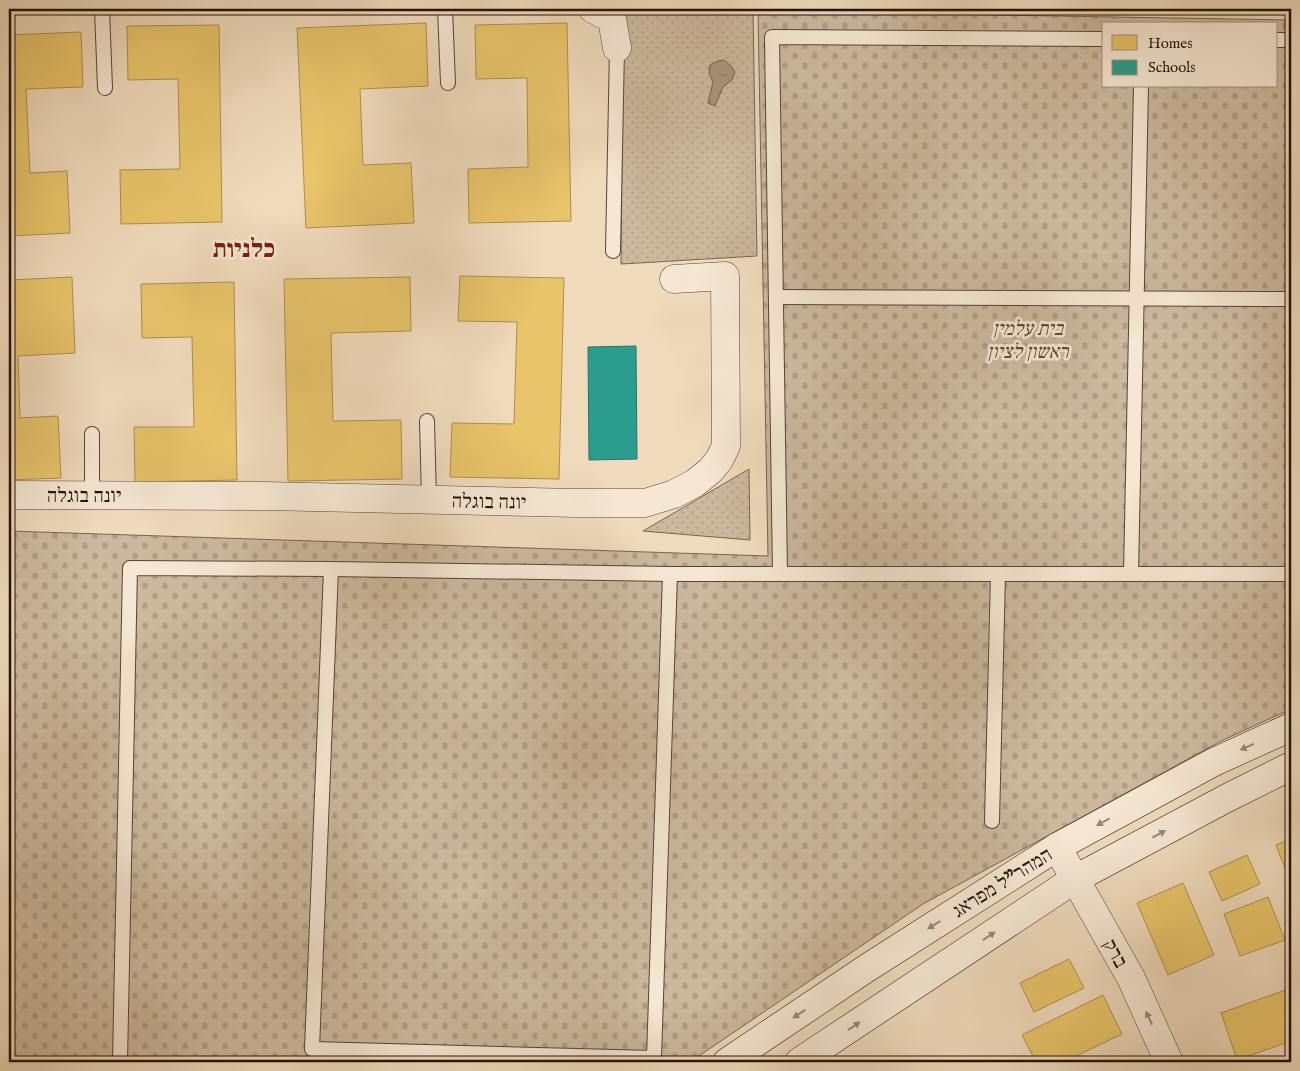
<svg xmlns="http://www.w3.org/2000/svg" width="1300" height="1071" viewBox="0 0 1300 1071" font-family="'IM FELL English','Frank Ruhl Libre',serif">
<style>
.grass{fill:url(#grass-dots);stroke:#776553}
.cemetery{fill:url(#cemetery-stones);stroke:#776553;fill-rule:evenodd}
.water{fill:url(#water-ripples);stroke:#73614f}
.homes{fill:#e9c46a;stroke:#ad8f4d}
.schools{fill:#2a9d8f;stroke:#287367}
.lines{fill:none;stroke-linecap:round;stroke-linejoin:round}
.lane-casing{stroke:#554436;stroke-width:16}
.street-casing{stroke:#554436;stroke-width:29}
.secondary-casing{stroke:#221209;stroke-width:29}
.lane{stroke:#f5e7d3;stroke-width:14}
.street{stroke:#f5e7d3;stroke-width:28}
.secondary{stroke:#f5e7d3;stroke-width:28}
.oneway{fill:#968778}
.labels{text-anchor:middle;stroke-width:5;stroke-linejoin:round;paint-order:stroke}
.park-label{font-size:20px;font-style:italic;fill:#5e4c3d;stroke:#f5e7d3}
.street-label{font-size:20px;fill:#221209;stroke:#f5e7d3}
.district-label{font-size:25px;font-weight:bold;fill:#7a1f14;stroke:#f5e7d3}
</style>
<defs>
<pattern id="grass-dots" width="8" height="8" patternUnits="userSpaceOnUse" patternTransform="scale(1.25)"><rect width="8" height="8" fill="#ccb89d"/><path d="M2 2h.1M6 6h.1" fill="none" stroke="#af9d86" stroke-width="1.8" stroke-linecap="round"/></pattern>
<pattern id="cemetery-stones" width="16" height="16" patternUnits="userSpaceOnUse" patternTransform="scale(1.25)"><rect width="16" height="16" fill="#ccb89d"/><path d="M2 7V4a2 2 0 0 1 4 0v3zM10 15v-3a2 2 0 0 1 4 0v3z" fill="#af9d86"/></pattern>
<pattern id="water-ripples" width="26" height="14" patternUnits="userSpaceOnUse" patternTransform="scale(1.25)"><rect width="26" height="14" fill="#a9967e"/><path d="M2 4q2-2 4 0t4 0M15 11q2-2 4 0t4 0" fill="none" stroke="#897965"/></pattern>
</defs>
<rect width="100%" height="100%" fill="#efdabb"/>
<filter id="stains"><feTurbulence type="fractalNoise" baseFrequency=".004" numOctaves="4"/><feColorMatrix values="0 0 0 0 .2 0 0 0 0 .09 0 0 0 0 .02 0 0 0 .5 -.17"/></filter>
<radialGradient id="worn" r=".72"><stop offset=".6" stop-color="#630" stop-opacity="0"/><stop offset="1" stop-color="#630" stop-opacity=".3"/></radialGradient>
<g class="grass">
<path d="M623,9H724L753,10L757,256L621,264Z"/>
<path d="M749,469L750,540L643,531Z"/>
</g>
<path class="cemetery" d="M758,11L1291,20V709L1221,741L923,904L690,1062H9V531L768,556ZM1104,24H1276V86H1104Z"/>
<path class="water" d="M724,60L731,66L735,72L732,80L723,87L715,106L708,103L713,82L709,73L710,65L718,61Z"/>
<g class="homes">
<path d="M426,23L428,86L360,89L363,165L411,163L414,223L306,228L297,28Z"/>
<path d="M567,23L571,221L469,223L468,169L528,167L527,78L476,79L475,25Z"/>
<path d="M219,25L222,222L121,224L120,170L180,169L178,79L128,80L127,26Z"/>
<path d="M81,32L83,87L26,89L30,173L67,171L70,233L9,236V35Z"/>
<path d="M460,276L564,278L559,479L450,477L452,423L514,424L517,322L458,321Z"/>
<path d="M72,277L75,353L18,356L20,418L58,416L61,478L9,480V280Z"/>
<path d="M410,277L411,331L331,333L333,421L401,420L402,479L288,481L284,279Z"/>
<path d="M234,282L237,480L135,482L134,427H194L192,337L142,338L141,284Z"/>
<path d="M1291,839V884L1276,845Z"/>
<path d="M1247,855L1260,884L1222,901L1209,872Z"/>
<path d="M1183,883L1214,955L1168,975L1137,903Z"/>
<path d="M1268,897L1285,940L1240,956L1224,914Z"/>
<path d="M1069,959L1084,988L1034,1012L1020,983Z"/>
<path d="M1291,988V1041L1237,1060L1221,1013Z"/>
<path d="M1103,995L1122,1034L1064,1062H1036L1022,1035Z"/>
</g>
<path class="schools" d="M636,346L637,459L589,460L588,347Z"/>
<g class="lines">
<g class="lane-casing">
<g id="lane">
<path d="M102,9L105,88"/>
<path d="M445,9L448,83"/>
<path d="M1276,40H1291"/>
<path d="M613,251L617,48"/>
<path d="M776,297L1291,299"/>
<path d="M427,421L429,499"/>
<path d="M92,434V495"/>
<path d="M331,569L670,574H1291"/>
<path d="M780,574L772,37L1104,39"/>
<path d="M1131,574L1141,86"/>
<path d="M992,821L998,574"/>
<path d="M120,1062L130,568L331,569L312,1049L654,1058L670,574"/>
</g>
</g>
<g class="street-casing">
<g id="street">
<path d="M593,9L612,19L617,48"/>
<path d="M9,495L266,496L576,503H645L674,494L695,483L711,470L719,460L726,446L725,276L674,279"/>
<path d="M1057,847L1131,978L1169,1062"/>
</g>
</g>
<g class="secondary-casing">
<g id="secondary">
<path d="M727,1062L867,968L1057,847L1214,762L1291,727"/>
<path d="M799,1062L1075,879L1229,797L1291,766"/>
</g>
</g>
<use href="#lane" class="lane"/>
<use href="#street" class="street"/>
<use href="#secondary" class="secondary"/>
</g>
<defs><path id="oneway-solid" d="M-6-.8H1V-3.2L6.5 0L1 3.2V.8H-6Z" transform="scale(1.25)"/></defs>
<g class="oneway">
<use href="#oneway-solid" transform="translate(1247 747) rotate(156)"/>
<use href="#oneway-solid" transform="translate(1103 822) rotate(151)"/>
<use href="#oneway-solid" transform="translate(1159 834) rotate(-28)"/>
<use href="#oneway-solid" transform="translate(934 925) rotate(148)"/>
<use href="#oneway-solid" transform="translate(989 936) rotate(-34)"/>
<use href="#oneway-solid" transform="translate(799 1014) rotate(146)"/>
<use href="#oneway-solid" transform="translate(1149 1018) rotate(-115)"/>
<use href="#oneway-solid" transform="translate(854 1026) rotate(-34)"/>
</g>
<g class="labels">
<g class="park-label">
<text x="1028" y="335">בית עלמין<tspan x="1028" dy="23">ראשון לציון</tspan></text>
</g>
<g class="street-label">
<text x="84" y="502">יונה בוגלה</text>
<text transform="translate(489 501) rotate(1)" y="7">יונה בוגלה</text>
<text transform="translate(1002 882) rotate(-32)" y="7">המהר"ל מפראג</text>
<text transform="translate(1116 953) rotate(61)" y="7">ברק</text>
</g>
<g class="district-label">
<text x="244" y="257">כלניות</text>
</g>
</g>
<rect width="1300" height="1071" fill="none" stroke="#efdabb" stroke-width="30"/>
<rect x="10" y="10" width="1280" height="1051" fill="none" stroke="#221209" stroke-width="2.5"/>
<rect x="15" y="15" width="1270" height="1041" fill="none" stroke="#221209"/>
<rect x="1102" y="22" width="175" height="65" fill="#f5e7d3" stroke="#a19282"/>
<rect x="1112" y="35" width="25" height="15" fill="#e9c46a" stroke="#a19282"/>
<text x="1148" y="48" font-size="15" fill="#221209">Homes</text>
<rect x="1112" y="60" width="25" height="15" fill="#2a9d8f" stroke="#a19282"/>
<text x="1148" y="72" font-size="15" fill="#221209">Schools</text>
<rect width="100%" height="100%" filter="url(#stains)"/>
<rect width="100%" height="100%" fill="url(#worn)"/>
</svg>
